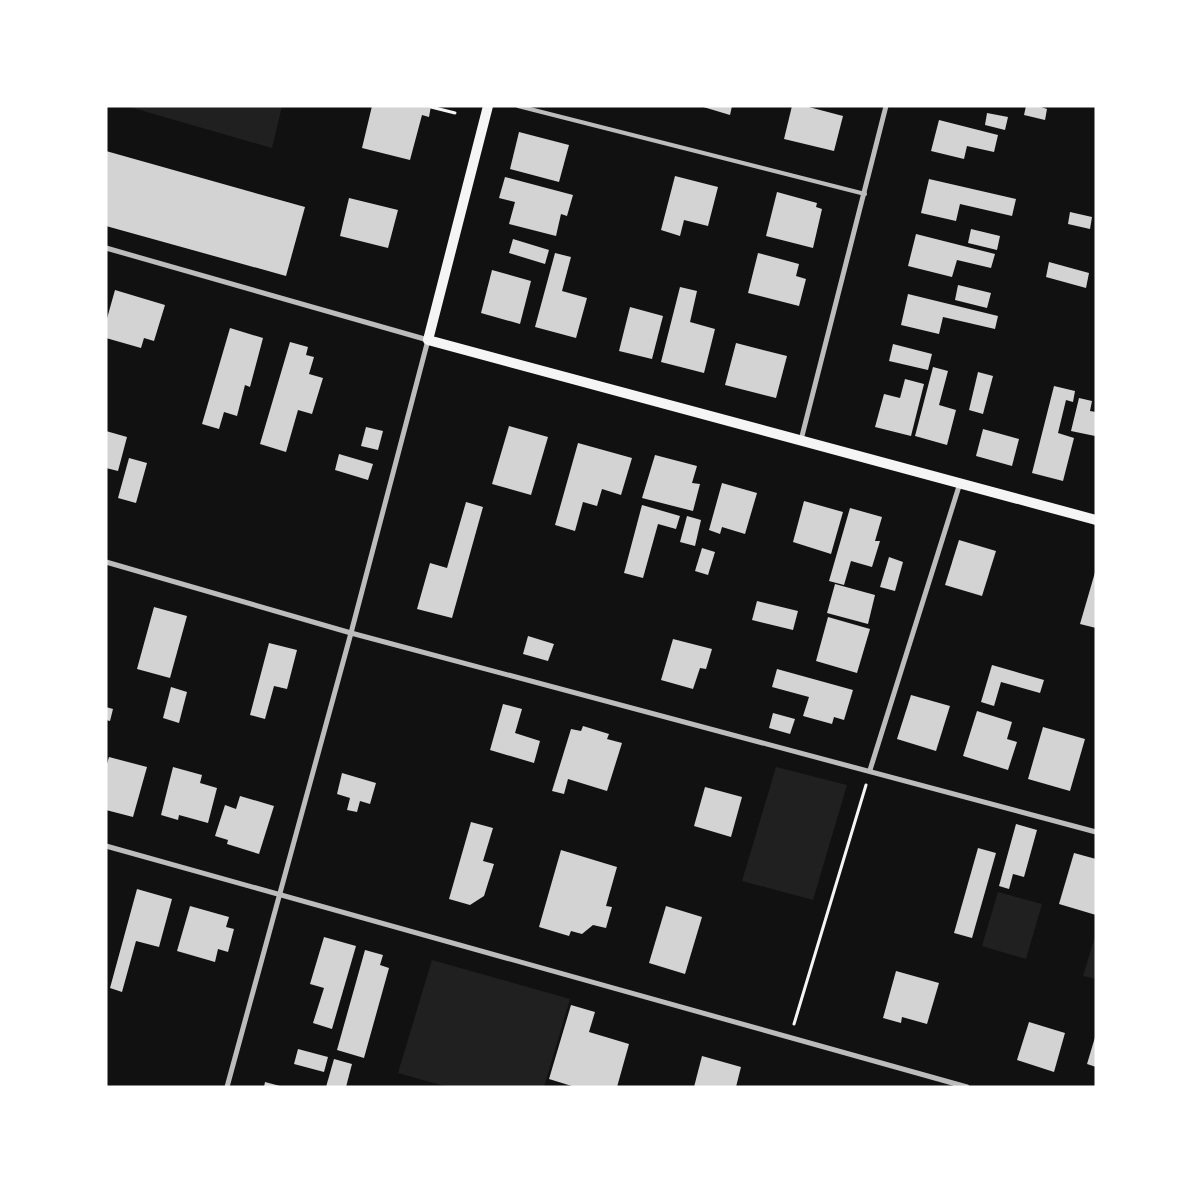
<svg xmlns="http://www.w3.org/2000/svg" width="1202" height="1193" viewBox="0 0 1202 1193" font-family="Lato,sans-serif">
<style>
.green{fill:#202020}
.building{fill:#d3d3d3}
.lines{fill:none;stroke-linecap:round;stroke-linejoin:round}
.path{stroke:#f5f5f5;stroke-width:3}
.service{stroke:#bcbcbc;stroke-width:4}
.minor{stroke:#bcbcbc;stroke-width:5}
.secondary{stroke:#f5f5f5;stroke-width:10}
</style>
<rect width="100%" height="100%" fill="#111"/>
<g class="green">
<path d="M126,106H282L272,148Z"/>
<path d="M776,767L847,785L813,900L742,881Z"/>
<path d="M998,892L1042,904L1026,959L982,946Z"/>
<path d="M1096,933V979L1083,976Z"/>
<path d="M432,960L570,999L544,1087H448L398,1073Z"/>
</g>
<g class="building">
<path d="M372,106H431L429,117L422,115L410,160L362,148Z"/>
<path d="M700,106H732L730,115Z"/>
<path d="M792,106H805L843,116L834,151L784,139Z"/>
<path d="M1026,106H1038L1047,109L1045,120L1024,115Z"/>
<path d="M987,113L1008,117L1005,130L985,125Z"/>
<path d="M939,120L998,135L994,152L967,146L964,159L931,151Z"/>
<path d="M519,132L569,145L559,182L510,169Z"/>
<path d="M106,151L305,207L286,276L106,226Z"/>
<path d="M675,176L718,187L708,226L684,220L680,236L661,230Z"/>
<path d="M505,177L573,195L567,216L561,214L556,236L509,224L515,202L499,198Z"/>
<path d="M929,179L1016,199L1012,216L960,204L956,221L921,213Z"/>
<path d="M777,192L817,203L816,207L822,209L813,248L766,236Z"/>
<path d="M349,198L398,210L388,248L340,236Z"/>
<path d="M1070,212L1092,217L1090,229L1068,224Z"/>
<path d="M971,229L1000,236L997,250L968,243Z"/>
<path d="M916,234L995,254L991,268L957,260L952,277L908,266Z"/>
<path d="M513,239L549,250L545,264L509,253Z"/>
<path d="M555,253L571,257L562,291L587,298L576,338L535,327Z"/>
<path d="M758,253L799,264L796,276L806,279L799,306L748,293Z"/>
<path d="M1049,262L1089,273L1086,288L1046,277Z"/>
<path d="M492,270L531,281L520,324L481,313Z"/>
<path d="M958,285L991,293L987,308L955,300Z"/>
<path d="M680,287L697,291L690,322L715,329L704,373L661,362Z"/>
<path d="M115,290L165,305L154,341L144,338L141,348L106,338V322Z"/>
<path d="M908,294L998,316L995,329L943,317L939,334L901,325Z"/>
<path d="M630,307L663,316L652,359L619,351Z"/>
<path d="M230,328L263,338L250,387L245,385L237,416L224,412L219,429L202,424Z"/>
<path d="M290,342L308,347L306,355L314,357L309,374L323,378L312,414L298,410L286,452L260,444Z"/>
<path d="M736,343L787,356L776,398L725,385Z"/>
<path d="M893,344L932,354L928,370L889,361Z"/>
<path d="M933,367L948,371L939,405L956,410L947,445L915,436Z"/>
<path d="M978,372L993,376L983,414L969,410Z"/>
<path d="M905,379L924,384L911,436L875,427L884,394L900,398Z"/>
<path d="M1054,386L1075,391L1073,402L1066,400L1058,433L1074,438L1063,481L1032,473Z"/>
<path d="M1079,398L1092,401L1090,411L1096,412L1095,436L1071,431Z"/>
<path d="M509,426L548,437L531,495L492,484Z"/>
<path d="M366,427L383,431L378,450L361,446Z"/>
<path d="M983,429L1019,439L1012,466L976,456Z"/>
<path d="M106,431L127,437L118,471L106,468Z"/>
<path d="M578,443L632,458L621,495L602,489L597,506L583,502L575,531L555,525Z"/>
<path d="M339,454L373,464L368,480L335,470Z"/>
<path d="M655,455L697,466L692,483L700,484L693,511L642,498Z"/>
<path d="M129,458L147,463L136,503L118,498Z"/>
<path d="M722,483L757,493L745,534L722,527L720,534L709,530Z"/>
<path d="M804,501L843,512L831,554L793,542Z"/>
<path d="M466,502L483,507L452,618L417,609L430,563L447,568Z"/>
<path d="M642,505L680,516L676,529L658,524L643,578L624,573Z"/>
<path d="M850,508L882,517L875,541H880L872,567L851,561L844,585L829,581Z"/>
<path d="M687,516L701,520L695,546L680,542Z"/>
<path d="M959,540L996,551L982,596L945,585Z"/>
<path d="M702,548L715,552L708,575L695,571Z"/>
<path d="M889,557L903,562L895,591L880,587Z"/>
<path d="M1096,569V628L1080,624Z"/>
<path d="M835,584L875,595L868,624L827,613Z"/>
<path d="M757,601L798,611L793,630L752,620Z"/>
<path d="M154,607L187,616L170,678L137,669Z"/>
<path d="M828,617L870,629L857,673L816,661Z"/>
<path d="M528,636L554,644L548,661L523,654Z"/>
<path d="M673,639L712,649L706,669L700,668L693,689L661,680Z"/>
<path d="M269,643L297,650L287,689L274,686L265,719L250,715Z"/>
<path d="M992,665L1044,680L1040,693L1001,682L994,706L981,702Z"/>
<path d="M777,669L853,690L844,720L834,717L832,724L803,716L809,697L772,687Z"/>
<path d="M171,687L187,692L179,723L163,718Z"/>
<path d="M911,695L950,706L936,751L897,739Z"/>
<path d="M503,704L522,709L515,733L540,741L534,763L490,750Z"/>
<path d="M106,707L113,709L110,721L106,720Z"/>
<path d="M977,711L1012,722L1007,739L1017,742L1008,770L963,756Z"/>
<path d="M773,713L795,719L790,734L769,728Z"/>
<path d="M583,726L609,734L607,739L622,743L607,791L568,779L564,794L552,791L571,729L581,731Z"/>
<path d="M1043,727L1085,739L1070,791L1028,779Z"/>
<path d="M109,757L147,767L133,817L106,810V767Z"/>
<path d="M173,767L202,775L200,783L217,788L208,823L179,815L178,820L161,815Z"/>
<path d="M342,773L376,783L370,804L360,801L357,812L347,810L350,798L337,794Z"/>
<path d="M705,787L742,797L731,837L694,826Z"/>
<path d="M240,796L274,806L259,854L227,844L228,840L215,836L225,805L236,809Z"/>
<path d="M471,822L493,828L483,861L494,864L484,896L470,905L449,899Z"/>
<path d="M1016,824L1037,830L1024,877L1013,874L1009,889L999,886Z"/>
<path d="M978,848L996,853L972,938L954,933Z"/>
<path d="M561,850L617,867L606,906L612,907L606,928L593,925L582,934L571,931L569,936L539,927Z"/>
<path d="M1074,853L1096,859V915L1059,904Z"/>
<path d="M137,889L172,899L159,947L136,941L122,992L110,988Z"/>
<path d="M190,906L229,917L226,927L234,929L228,952L218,949L215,962L177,951Z"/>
<path d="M666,906L702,917L685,974L649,963Z"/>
<path d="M324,937L356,946L332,1029L313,1023L324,988L310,984Z"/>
<path d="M365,950L383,955L380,965L389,968L364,1058L337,1050Z"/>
<path d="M896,971L939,983L927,1024L902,1017L901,1023L883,1018Z"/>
<path d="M571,1005L595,1012L589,1032L629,1044L617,1087H575L549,1079Z"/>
<path d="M1029,1022L1065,1033L1054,1072L1017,1060Z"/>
<path d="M1096,1034V1067L1087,1064Z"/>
<path d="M298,1049L328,1057L324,1072L294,1064Z"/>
<path d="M702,1056L741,1067L736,1087H694Z"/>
<path d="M334,1059L352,1064L346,1087H326Z"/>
<path d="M265,1082L280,1086V1087H264Z"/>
</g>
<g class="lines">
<g class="path">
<path d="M431,107L455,113"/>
<path d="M794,1024L866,785"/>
</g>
<path class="service" d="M518,106L865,194"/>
<g class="minor">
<path d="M106,248L428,340L351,633L227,1087"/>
<path d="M801,440L886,106"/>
<path d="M106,562L351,633L1096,832"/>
<path d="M870,770L960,483"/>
<path d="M106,846L967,1087"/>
</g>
<path class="secondary" d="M488,106L428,340L1096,520"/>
</g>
<rect width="1202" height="1193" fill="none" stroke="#ffffff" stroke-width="215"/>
</svg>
